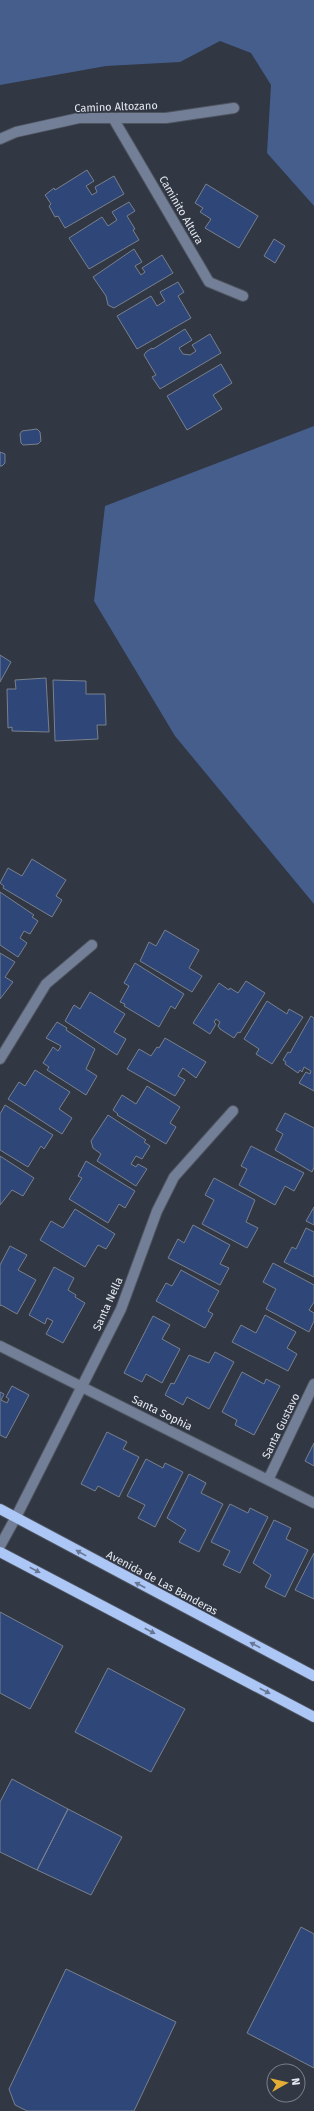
<svg xmlns="http://www.w3.org/2000/svg" width="314" height="2111" font-family="'Fira Sans',sans-serif">
<rect width="100%" height="100%" fill="#313743"/>
<!-- green -->
<path fill="#465e8c" d="M0,0H314V206L267,153L271,85L251,53L220,41L180,62L106,66L0,85Z
M314,426V904L175,736L94,601L105,506Z"/>
<!-- building -->
<path fill="#2f4778" stroke="#79808d" d="M87,170L94,181L86,186L92,195L97,192L95,187L114,176L124,194L65,228L58,216L55,217L49,206L51,204L45,195L54,188L55,190Z
M206,184L258,216L239,248L205,228L211,219L200,212L203,208L195,203Z
M129,202L135,211L127,216L135,229L133,230L139,240L89,269L69,238L102,217L108,226L117,220L112,212Z
M274,239L285,246L275,263L264,256Z
M134,249L142,262L135,266L141,275L145,272L142,268L162,255L173,273L114,308L108,305L106,296L93,277Z
M178,282L184,292L178,296L191,318L137,349L117,316L151,296L157,306L165,301L160,292Z
M185,329L192,340L179,348L183,354L190,355L196,351L192,345L210,334L221,353L160,389L152,377L156,375L144,355L146,352L152,348L153,349Z
M221,364L232,383L213,395L222,409L187,430L167,396Z
M37,429L40,432L41,441L38,444L23,445L21,443L20,434L22,431Z
M0,452L5,454V463L2,466H0Z
M0,655L11,662L0,682Z
M46,678L49,732L12,731V727L8,728L7,689H16L15,680Z
M53,680L86,681V694H105L106,725H97L98,739L55,741Z
M32,859L66,880L56,896L62,900L52,917L3,888L4,886L0,883L8,868L22,876Z
M0,892L34,915L32,917L38,921L30,934L24,931L20,938L27,943L18,957L0,945Z
M165,930L199,950L189,968L202,976L192,992L140,961L149,942L156,946Z
M0,953L15,962L5,977L13,982L0,999Z
M135,963L184,994L175,1009L171,1006L159,1027L124,1006L125,1004L120,1002L129,986L124,983Z
M246,981L265,993L240,1033L238,1032L234,1038L220,1029L218,1026L220,1022L216,1019L214,1022L216,1024L210,1034L193,1023L219,983L229,990L230,988L238,993Z
M90,992L125,1014L114,1032L126,1039L117,1055L65,1021L74,1005L80,1009Z
M267,1001L287,1014L289,1009L303,1017L272,1064L256,1054L259,1049L244,1039Z
M311,1016L314,1018V1091L299,1083L306,1072L310,1074L311,1071L304,1067L302,1072L300,1070L298,1073L285,1064L286,1062L283,1060L288,1052L290,1053Z
M57,1022L67,1028L66,1030L95,1049L86,1069L97,1076L86,1095L47,1070L49,1067L43,1063L53,1047L58,1051L61,1046L46,1038Z
M165,1038L206,1062L196,1078L183,1068L178,1076L185,1080L175,1096L127,1069L139,1049L151,1056L157,1047L159,1048Z
M35,1070L70,1092L59,1109L72,1118L62,1134L8,1099L19,1082L25,1086Z
M147,1086L180,1107L170,1123L176,1127L166,1144L117,1115L118,1114L113,1110L122,1095L136,1104Z
M5,1105L53,1135L44,1149L41,1146L28,1167L0,1150V1114Z
M285,1113L314,1128V1167L312,1172L275,1150L283,1134L276,1130Z
M108,1115L146,1140L144,1142L150,1146L142,1159L136,1156L131,1164L136,1167L138,1164L147,1169L136,1186L97,1161L101,1154L93,1148L91,1141Z
M251,1146L304,1173L294,1191L285,1186L275,1205L239,1185L247,1169L241,1166Z
M0,1156L34,1178L23,1196L12,1190L0,1205Z
M86,1161L135,1191L125,1208L119,1204L108,1223L69,1199L82,1178L78,1176Z
M214,1178L255,1200L246,1222L258,1228L247,1248L202,1224L214,1200L205,1195Z
M314,1207V1225L306,1221Z
M75,1209L115,1234L106,1249L98,1245L85,1267L40,1240L51,1221L63,1228Z
M193,1225L230,1245L220,1264L229,1268L220,1285L168,1258L178,1239L184,1243Z
M306,1228L314,1232V1277L284,1262L292,1247L296,1249Z
M10,1246L27,1255L18,1270L36,1280L17,1314L1,1305L0,1306V1265Z
M273,1263L314,1285V1302L309,1310L314,1313V1321L309,1332L266,1309L276,1289L263,1282Z
M54,1267L74,1278L68,1290L76,1295L75,1297L85,1303L63,1343L46,1334L53,1321L47,1318L45,1324L29,1315Z
M181,1270L219,1291L208,1311L213,1314L205,1328L156,1301L166,1283L172,1286Z
M265,1315L296,1332L287,1348L297,1354L288,1371L232,1342L241,1325L256,1333Z
M153,1316L170,1325L162,1339L180,1349L162,1383L146,1374L142,1382L124,1373Z
M215,1352L234,1362L209,1409L187,1397L183,1405L165,1395L171,1383L174,1384L189,1355L209,1363Z
M242,1372L264,1384L266,1379L280,1386L254,1435L235,1425L237,1420L222,1412Z
M12,1386L29,1395L6,1438L0,1435V1392L4,1394L1,1400L7,1403L9,1399L6,1397Z
M107,1432L127,1442L123,1449L139,1457L119,1497L98,1486L95,1491L81,1484Z
M314,1443V1466L305,1461Z
M146,1459L163,1468L165,1463L183,1472L155,1527L138,1518L145,1505L127,1496Z
M189,1474L206,1483L201,1493L223,1504L199,1552L179,1542L186,1530L167,1518Z
M230,1504L248,1513L250,1508L268,1517L240,1573L223,1565L230,1551L211,1542Z
M274,1520L291,1528L286,1539L308,1550L285,1597L265,1587L271,1575L253,1563Z
M314,1553V1599L295,1590Z
M0,1612L63,1646L30,1709L0,1693Z
M108,1668L185,1709L151,1772L75,1732Z
M12,1779L68,1809L37,1870L0,1852V1802Z
M68,1809L122,1837L91,1895L37,1870Z
M301,1927L314,1934V2068L247,2033Z
M66,1969L176,2022L134,2111H27L15,2105L9,2089Z"/>
<g fill="none" stroke-linecap="round" stroke-linejoin="round">
<defs>
<path id="minor" d="M113,118L209,282L243,296
M0,139L16,132L79,118H166L234,108
M0,1059L46,984L92,945
M0,1346L314,1503
M269,1478L314,1384
M0,1546L16,1517L121,1309L157,1211L174,1177L233,1111"/>
<path id="major" d="M0,1509L314,1676
M0,1552L314,1717"/>
</defs>
<!-- minor casing -->
<use href="#minor" stroke="#4e545f" stroke-width="12"/>
<!-- major casing -->
<use href="#major" stroke="#4e545f" stroke-width="12"/>
<!-- minor -->
<use href="#minor" stroke="#727f97" stroke-width="10"/>
<!-- major -->
<use href="#major" stroke="#acc6f6" stroke-width="10"/>
</g>
<!-- one-way arrows -->
<defs><path id="oneway-solid" d="M-6-.8H1V-3.2L6.5 0L1 3.2V.8H-6Z"/></defs>
<g fill="#687794">
<use href="#oneway-solid" transform="translate(81 1553) rotate(-151)"/>
<use href="#oneway-solid" transform="translate(35 1570) rotate(28)"/>
<use href="#oneway-solid" transform="translate(140 1585) rotate(-152)"/>
<use href="#oneway-solid" transform="translate(150 1631) rotate(28)"/>
<use href="#oneway-solid" transform="translate(255 1645) rotate(-152)"/>
<use href="#oneway-solid" transform="translate(265 1691) rotate(28)"/>
</g>
<g text-anchor="middle" dominant-baseline="central" stroke-width="3.5" stroke-linejoin="round" paint-order="stroke">
<!-- street labels -->
<g font-size="11" fill="#e6eaf1" stroke="#313743">
<text transform="translate(116 107) rotate(-2)">Camino Altozano</text>
<text transform="translate(181 210) rotate(60)">Caminito Altura</text>
<text transform="translate(108 1304) rotate(-66)">Santa Nella</text>
<text transform="translate(162 1413) rotate(26)">Santa Sophia</text>
<text transform="translate(281 1426) rotate(-64)">Santa Gustavo</text>
<text transform="translate(162 1583) rotate(28)">Avenida de Las Banderas</text>
</g>
</g>
<!-- north arrow -->
<g transform="translate(286 2083) rotate(82)"><circle r="19" fill="#313743" stroke="#797f89"/>
<path d="M0-3L7 15L0 10L-7 15Z" fill="#e4ae35"/>
<text y="-6" font-size="11" font-weight="bold" text-anchor="middle" fill="#e6eaf1">N</text>
</g>
</svg>
